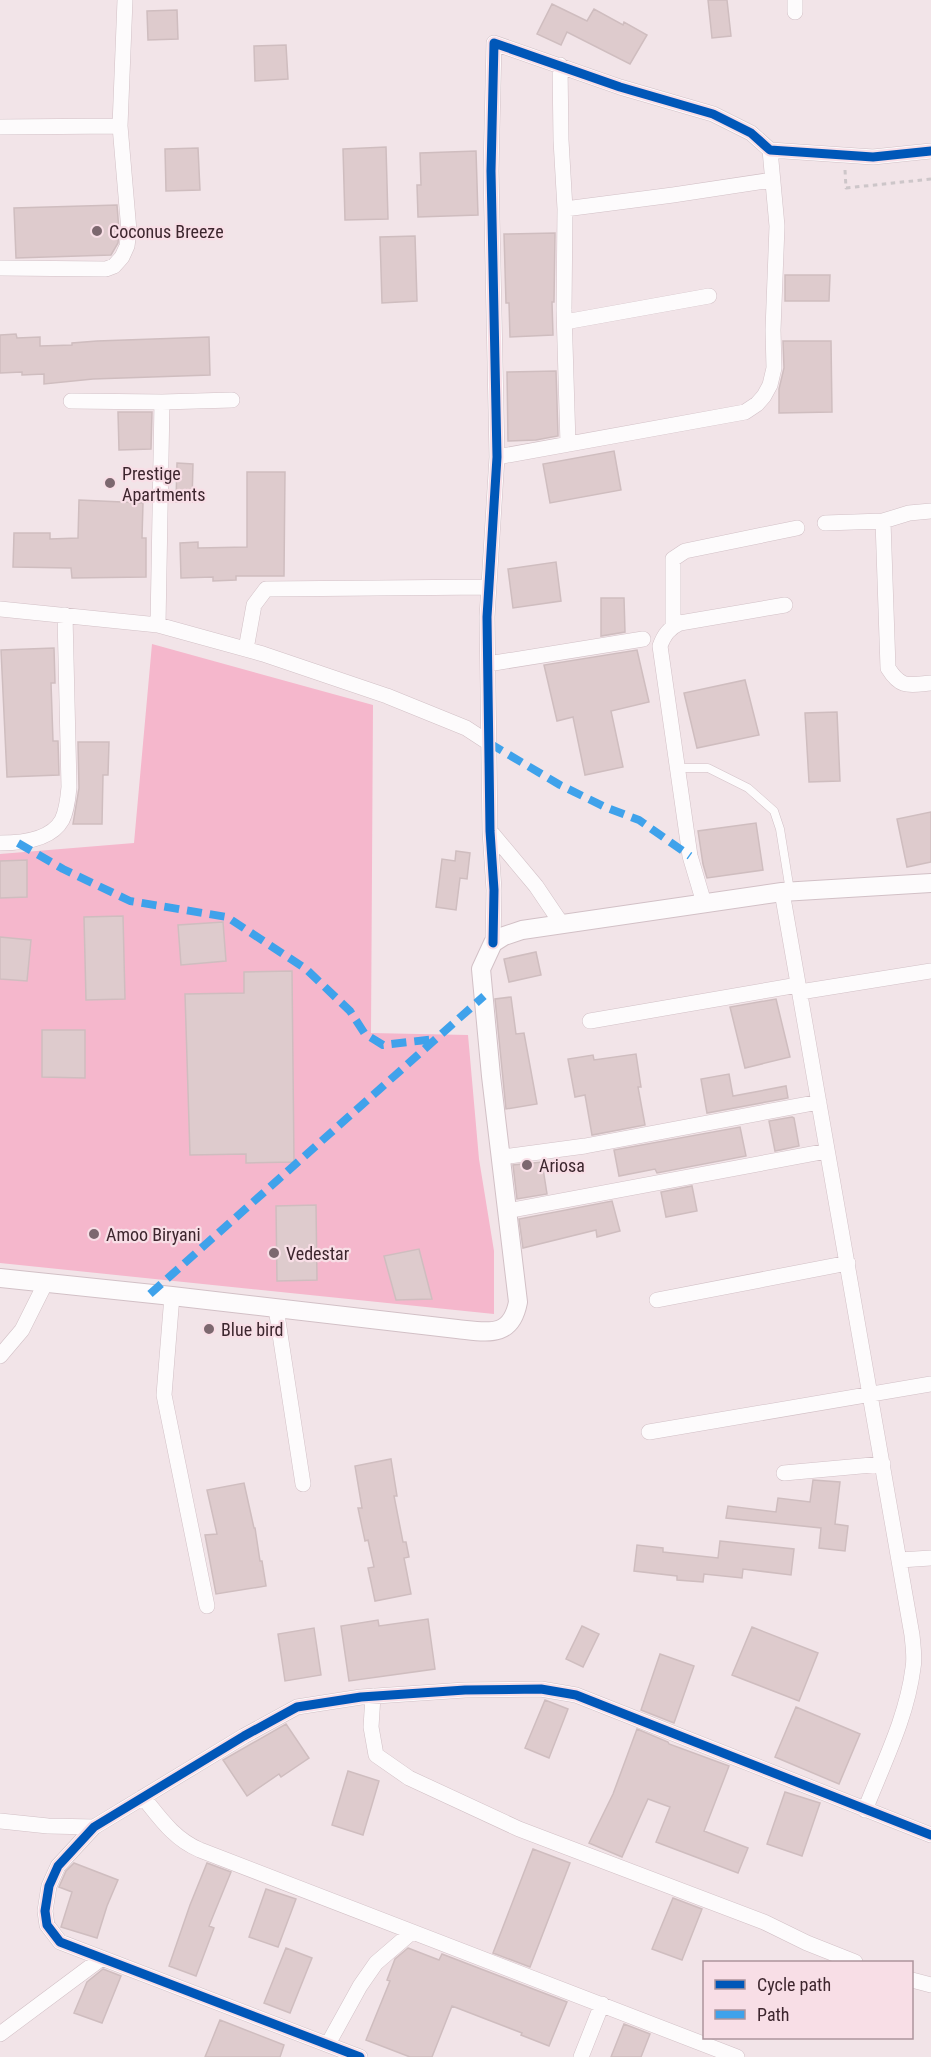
<svg xmlns="http://www.w3.org/2000/svg" width="931" height="2057" font-family="'Roboto Condensed',sans-serif">
<rect width="100%" height="100%" fill="#f2e4e8"/>
<!-- green -->
<path fill="#f5b7cc" d="M152,644L373,705L371,1033L468,1035L479,1159L494,1251V1314L0,1263V854L134,843Z"/>
<!-- building -->
<path fill="#decbcd" stroke="#cfbdbf" stroke-width="1.5" d="M708,0H727L731,36L712,38Z
M552,4L587,21L594,9L623,25L624,22L647,35L630,64L567,32L561,45L537,34Z
M177,10L178,39L148,40L147,11Z
M286,45L288,79L255,81L254,46Z
M386,147L388,219L345,220L343,149Z
M198,148L200,190L166,191L165,149Z
M476,151L478,215L418,217L417,185H421L420,153Z
M117,205L119,231L118,243L111,255L16,258L14,208Z
M555,233L554,302H552L553,335L510,337L509,303H506L504,234Z
M415,236L417,301L382,303L380,237Z
M785,275H830L829,301H785Z
M16,334L17,338L40,337V346L72,345V343L97,341L209,337L210,375L93,379L44,384V374L22,375V372L0,373V335Z
M783,341H831L832,412L779,413V389L784,368Z
M556,371L558,436L536,440L508,441L507,372Z
M118,412H152L151,449L119,450Z
M614,451L621,490L550,503L543,464Z
M177,463L193,464L192,502H176Z
M247,472H285L284,576H236V580L213,581V577L181,578L180,543L198,542V548L247,547Z
M79,500L143,503L142,538H146V577L72,578L71,568L13,567L14,533H50V539L78,538Z
M556,562L561,601L513,608L508,569Z
M601,598H624L625,632L601,636Z
M54,648L55,683H51L53,741H58L59,775L7,777L1,650Z
M637,650L649,702L611,711L623,767L585,775L573,717L557,721L544,665Z
M745,680L759,735L697,748L684,693Z
M837,712L840,781L809,782L805,713Z
M78,742H109L108,775H103L102,824H73L79,788Z
M931,812V862L907,867L897,819Z
M756,823L763,870L707,878L703,864L698,831Z
M456,851L470,853L467,879L460,878L456,910L436,907L442,859L455,861Z
M27,860V897L0,898V861Z
M123,916L125,999L86,1000L84,917Z
M223,922L226,961L181,965L178,925Z
M0,937L31,940L27,981L0,979Z
M536,952L541,975L509,982L504,959Z
M292,971L294,1162L246,1163V1154L190,1155L185,994L244,993V972Z
M511,997L516,1034L524,1033L537,1104L506,1109L495,999Z
M776,999L790,1057L745,1068L730,1007Z
M42,1030H85V1078L42,1077Z
M636,1054L641,1087H638L645,1125L592,1135L585,1095L575,1097L568,1059L593,1055L594,1060Z
M729,1074L733,1096L786,1086L788,1098L707,1113L701,1079Z
M792,1117L794,1118L799,1146L775,1151L769,1121Z
M740,1127L746,1156L657,1173L655,1169L619,1176L614,1150Z
M542,1162L547,1194L517,1199L513,1165Z
M692,1186L697,1211L666,1217L661,1192Z
M612,1201L620,1231L597,1237L596,1230L523,1248L519,1219Z
M316,1205L317,1280L277,1281L276,1206Z
M419,1249L432,1299L396,1300L384,1256Z
M391,1459L397,1496H394L403,1542H406L409,1557L404,1558L411,1594L375,1601L368,1568L374,1567L368,1540L365,1541L358,1508H362L355,1466Z
M813,1480L840,1482L835,1524L848,1526L845,1551L819,1548L821,1528L726,1518L728,1506L776,1512L778,1498L810,1502Z
M244,1483L254,1528H255L260,1561H262L266,1586L216,1594L205,1535L217,1534L207,1490Z
M720,1541L794,1549L791,1575L743,1569L742,1578L704,1574L703,1582L677,1580V1576L634,1571L637,1545L663,1548V1552L718,1558Z
M428,1619L435,1669L349,1681L341,1626L378,1620L379,1626Z
M582,1626L599,1634L583,1667L566,1659Z
M752,1627L818,1653L799,1701L732,1675Z
M314,1628L321,1675L285,1681L278,1634Z
M660,1654L694,1666L674,1723L641,1710Z
M545,1700L568,1709L549,1758L525,1748Z
M796,1707L860,1734L839,1784L775,1757Z
M286,1724L309,1758L281,1777L279,1774L247,1796L223,1760Z
M637,1729L668,1742L669,1744L729,1766L704,1831L748,1848L738,1873L656,1842L670,1807L648,1799L622,1857L589,1843L613,1794Z
M348,1771L379,1781L363,1835L332,1825Z
M785,1792L820,1803L802,1856L767,1844Z
M533,1849L570,1863L530,1967L493,1953Z
M74,1863L118,1880L107,1906L97,1938L61,1927L72,1892L59,1887L66,1871Z
M207,1863L231,1872L209,1926L214,1928L196,1976L169,1966L190,1905Z
M266,1889L296,1899L278,1947L249,1937Z
M673,1898L702,1909L682,1960L652,1949Z
M286,1948L312,1958L290,2013L264,2003Z
M408,1948L439,1960L442,1954L567,2002L549,2046L521,2035L522,2033L452,2006L432,2057H410L366,2040L390,1981L387,1980L395,1959Z
M103,1969L121,1976L102,2023L74,2013L87,1982Z
M220,2020L284,2045L280,2057H205Z
M624,2024L650,2034L641,2057H611Z"/>
<g fill="none" stroke-linecap="round" stroke-linejoin="round">
<defs>
<path id="service" d="M677,768H708L748,788L774,811L780,829L790,891"/>
<path id="minor" d="M795,0V12
M560,65L561,140L565,209L564,310L568,444
M0,127L120,126
M565,209L673,195L772,180
M0,268L106,269L114,266L122,257L127,246L129,231L120,126L125,0
M565,322L709,296
M71,401L162,402L232,400
M497,457L745,412L757,404L764,396L770,385L774,368L773,330L777,226L770,150
M883,521L888,668C901,689 909,685 931,683
M825,523L883,521L909,513L931,511
M0,609L158,625L263,654L387,696L466,728L489,743
M158,625L162,402
M673,626V559L685,551L797,528
M246,649L254,605L266,589L489,587
M488,664L643,639
M490,831L536,886L561,923
M0,843C20,843 51,840 62,820C67,810 68,798 69,787L65,615
M782,892L912,1635C913,1646 915,1658 913,1668C907,1717 883,1764 865,1810
M704,903L690,856L660,646C664,635 669,628 680,623L785,605
M493,943L494,890L490,831L487,617L497,457L491,171L494,43L620,87L713,114L751,133L770,150L873,157L931,151
M800,992L931,971
M590,1021L798,985
M502,1157L585,1146L819,1102
M507,1211L827,1151
M172,1296L164,1395L207,1606
M657,1300L848,1263
M276,1308L303,1484
M0,1356L22,1330L46,1282
M649,1432L931,1384
M784,1473L883,1464
M900,1560L931,1558
M373,1696L371,1727L376,1755L409,1778L519,1829L764,1922L807,1943L855,1962
M143,1797C160,1818 174,1839 200,1850L737,2057
M0,1821L48,1826L94,1827
M912,1980L931,1985
M0,2034L102,1958
M328,2044L360,1986L376,1963L412,1932
M360,2057L60,1942L47,1925L45,1911L49,1886L58,1866L94,1827L244,1736L297,1707L361,1697L465,1690L541,1689L576,1695L931,1835
M581,2057L602,2004"/>
<path id="tertiary" d="M0,1278L172,1296L457,1329C487,1332 511,1339 518,1302L491,1076L481,969L493,943L504,936L522,930L782,892L931,883"/>
</defs>
<!-- service casing -->
<use href="#service" stroke="#d2c0c6" stroke-width="9"/>
<!-- minor casing -->
<use href="#minor" stroke="#d2c0c6" stroke-width="16"/>
<!-- tertiary casing -->
<use href="#tertiary" stroke="#d2c0c6" stroke-width="20"/>
<!-- path -->
<path stroke="#cdc6c9" stroke-width="3" stroke-dasharray="4.5 4.5" stroke-linecap="butt" d="M845,170L846,188L931,179"/>
<!-- service -->
<use href="#service" stroke="#fdfbfc" stroke-width="8"/>
<!-- minor -->
<use href="#minor" stroke="#fdfbfc" stroke-width="15"/>
<!-- tertiary -->
<use href="#tertiary" stroke="#fdfbfc" stroke-width="18"/>
<!-- quiet -->
<path stroke="#3fa2eb" stroke-width="8" stroke-dasharray="15 8" stroke-linecap="butt" d="M489,743L560,785L605,807L639,820L690,856
M18,843L63,869L130,901L227,917L306,969L350,1011L365,1034L383,1045L435,1039
M150,1294L484,996"/>
<defs>
<path id="cycleway" d="M493,943L494,890L490,831L487,617L497,457L491,171L494,43L620,87L713,114L751,133L770,150L873,157L931,151
M360,2057L60,1942L47,1925L45,1911L49,1886L58,1866L94,1827L244,1736L297,1707L361,1697L465,1690L541,1689L576,1695L931,1835"/>
</defs>
<!-- cycleway casing -->
<use href="#cycleway" stroke="#f8dee6" stroke-width="13"/>
<!-- cycleway -->
<use href="#cycleway" stroke="#0057b8" stroke-width="9"/>
</g>
<!-- markers -->
<g fill="#7c686f" stroke="#f8dee6" stroke-width="2">
<circle cx="97" cy="231" r="6"/>
<circle cx="110" cy="483" r="6"/>
<circle cx="527" cy="1165" r="6"/>
<circle cx="94" cy="1234" r="6"/>
<circle cx="274" cy="1253" r="6"/>
<circle cx="209" cy="1329" r="6"/>
</g>
<g text-anchor="middle" dominant-baseline="central" stroke-width="4.5" stroke-linejoin="round" paint-order="stroke">
<!-- poi labels -->
<g font-size="18" fill="#3d262e" stroke="#f8dee6" text-anchor="start">
<text x="109" y="231">Coconus Breeze</text>
<text x="122" y="473">Prestige<tspan x="122" dy="21">Apartments</tspan></text>
<text x="539" y="1165">Ariosa</text>
<text x="106" y="1234">Amoo Biryani</text>
<text x="286" y="1253">Vedestar</text>
<text x="221" y="1329">Blue bird</text>
</g>
</g>
<!-- legend -->
<rect x="703" y="1961" width="210" height="78" fill="#f8dee6" stroke="#ad949c" stroke-width="1.5"/>
<rect x="715" y="1980" width="30" height="9" fill="#0057b8" stroke="#ad949c" stroke-width="1.5"/>
<text x="757" y="1991" font-size="18" fill="#3d262e">Cycle path</text>
<rect x="715" y="2010" width="30" height="9" fill="#3fa2eb" stroke="#ad949c" stroke-width="1.5"/>
<text x="757" y="2021" font-size="18" fill="#3d262e">Path</text>
</svg>
